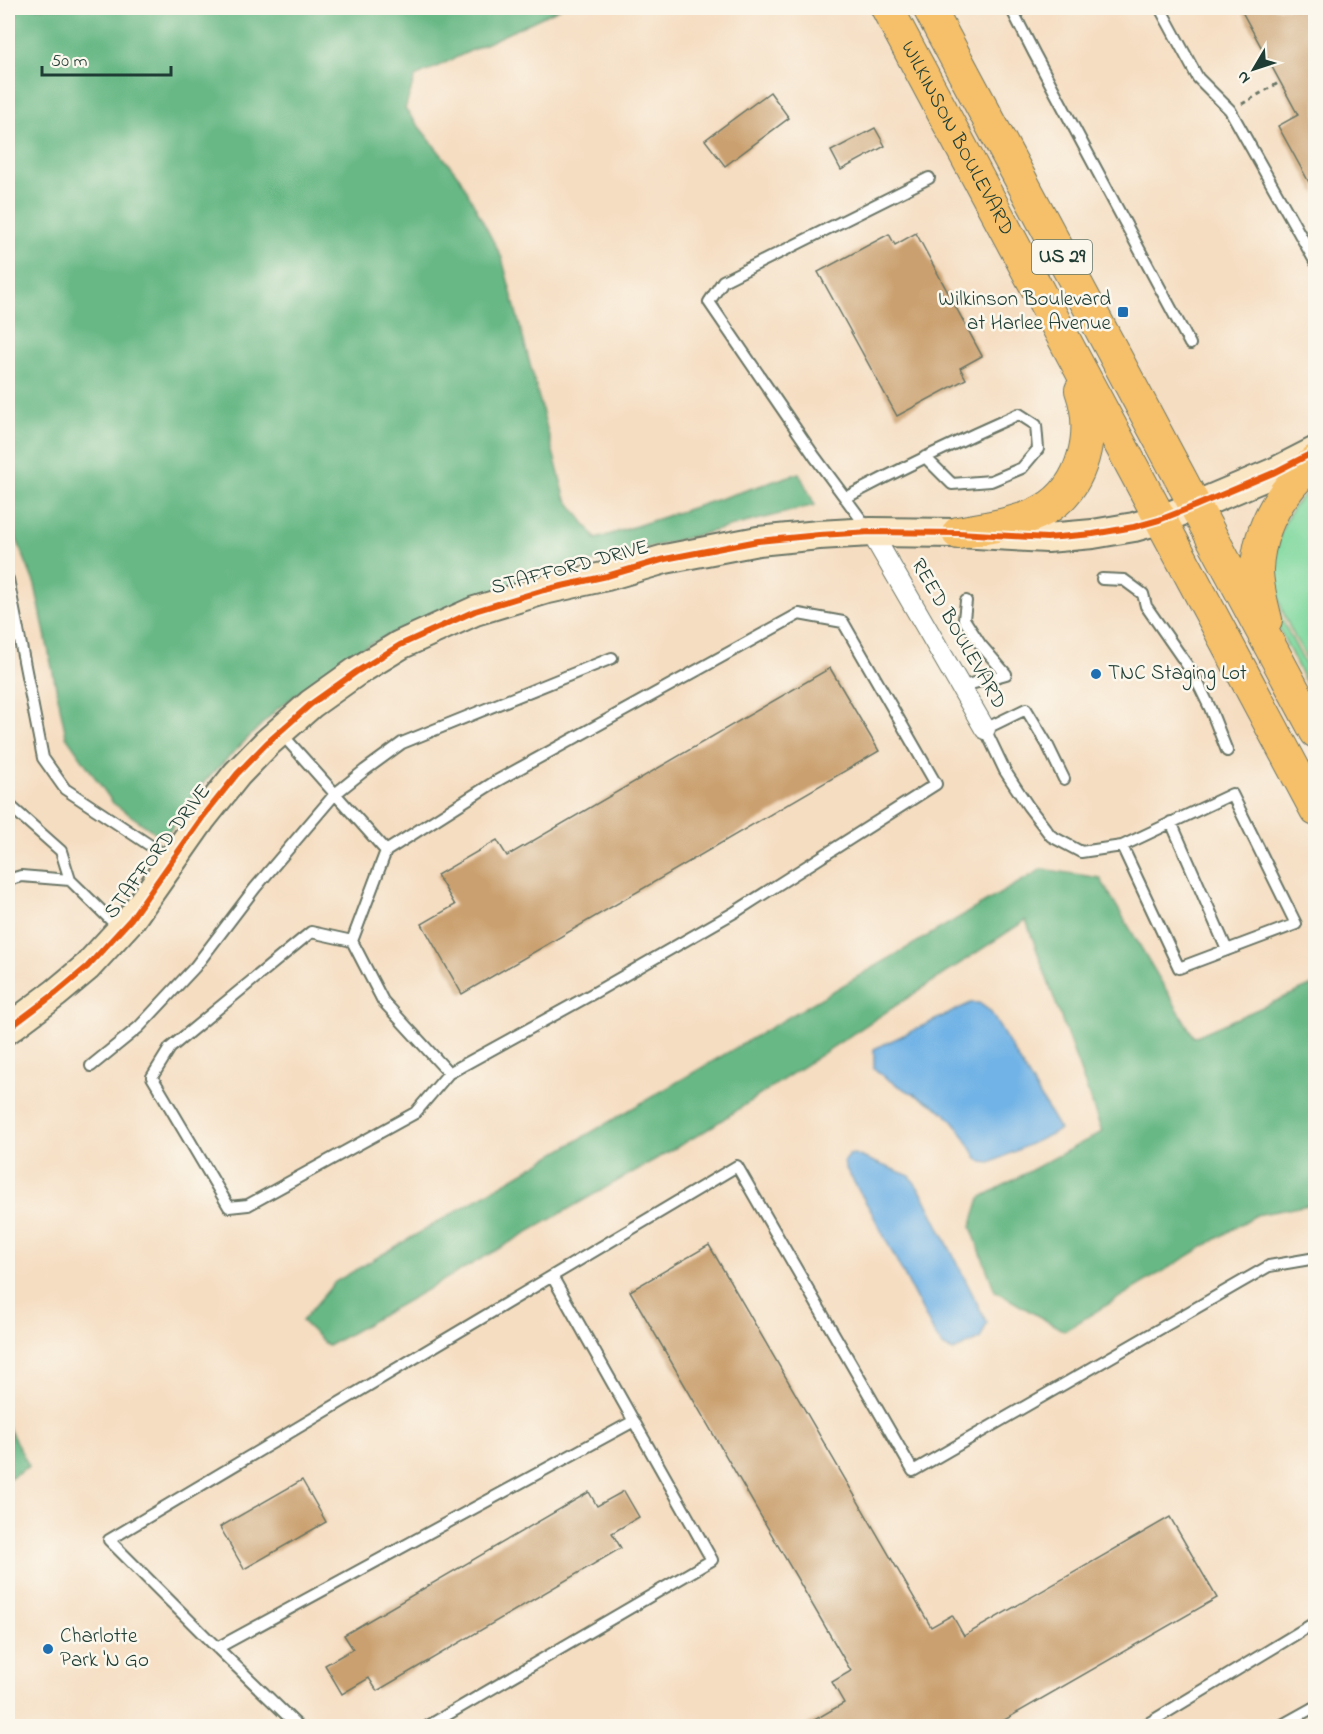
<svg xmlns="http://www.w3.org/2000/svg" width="1323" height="1734" font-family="'Indie Flower',sans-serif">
<rect width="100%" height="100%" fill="#fbf7ec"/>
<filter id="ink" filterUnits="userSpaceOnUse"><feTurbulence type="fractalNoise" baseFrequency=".0167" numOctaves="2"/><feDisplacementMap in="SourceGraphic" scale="12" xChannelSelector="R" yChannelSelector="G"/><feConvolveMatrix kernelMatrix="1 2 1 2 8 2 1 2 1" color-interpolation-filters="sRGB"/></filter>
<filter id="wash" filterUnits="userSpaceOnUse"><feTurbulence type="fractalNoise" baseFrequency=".008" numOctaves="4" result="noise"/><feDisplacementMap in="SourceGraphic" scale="24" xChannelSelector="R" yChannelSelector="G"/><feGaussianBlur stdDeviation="1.35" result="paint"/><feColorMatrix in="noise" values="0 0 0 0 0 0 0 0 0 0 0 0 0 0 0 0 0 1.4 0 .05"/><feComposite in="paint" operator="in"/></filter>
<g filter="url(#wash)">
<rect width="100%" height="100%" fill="#f5ddc1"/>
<!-- green -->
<path fill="#7fd89e" stroke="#4f8a69" stroke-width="1.5" d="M1315,486L1316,578L1312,602L1316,621L1315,673C1303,651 1287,627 1280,603C1267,562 1279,510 1315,486Z
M1270,572L1280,616L1315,683V702L1274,618Z"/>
<!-- forest -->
<path fill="#67b885" stroke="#437a5c" stroke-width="1.5" d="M8,8H561L415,77L405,109L460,178L502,258L565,497L596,539L799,473L815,505L554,572L437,611L356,651L276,710L204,782L164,839L113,803L66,736L35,585L8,517Z
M1042,869L1100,878L1194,1037L1315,984V1204L1256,1215L1064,1331L995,1291L971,1227L980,1198L1102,1132L1026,920L705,1131L328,1346L302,1321L335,1282Z
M8,1427L29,1466L8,1479Z"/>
<!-- water -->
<path fill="#71b3e6" stroke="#48788d" stroke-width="1.5" d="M971,1003H979L990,1011L1060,1130L990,1163L983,1162L977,1158C966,1140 957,1122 941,1110C919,1094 893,1087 874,1068V1049Z
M854,1154L910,1176L923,1195L987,1323L980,1339L953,1351L944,1347L936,1337L871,1211L845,1167L844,1161L849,1155Z"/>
<g id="blocks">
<!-- building -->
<path fill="#caa070" d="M1240,8H1316V195L1278,126L1298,115Z
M770,92L789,118L725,166L705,140Z
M875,128L885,146L841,170L831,151Z
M916,233L982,356L960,368L966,379L897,416L818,272L889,234L895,245Z
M830,668L879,751L462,994L422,924L455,905L437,875L497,840L507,856Z
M709,1245L931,1627L952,1615L964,1636L1170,1517L1217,1598L994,1726H804L844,1703L832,1682L851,1671L630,1291Z
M302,1480L326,1522L244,1569L220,1527Z
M624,1491L639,1517L612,1533L621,1548L377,1691L369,1678L342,1694L325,1665L353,1649L344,1635L589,1492L597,1506Z"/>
</g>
</g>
<g filter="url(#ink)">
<use href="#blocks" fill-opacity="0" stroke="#6a7565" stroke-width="1.5"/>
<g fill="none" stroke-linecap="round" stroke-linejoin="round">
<defs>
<path id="lane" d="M1011,8L1034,53L1190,344
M1160,8L1198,78L1230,110L1316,263
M845,498C902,468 960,440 1019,414L1036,425L1038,449L1022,468L991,481L952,484L925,457
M869,530L815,457L709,302L723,281L929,178
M8,579L43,758L65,789L172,860
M1102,579L1124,580L1143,594L1146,606L1194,675L1210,708L1227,751
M960,687L1006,674L980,644L964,619L966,601
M280,732L386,851L493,783L799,614L843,622L936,784L735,912L594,993L449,1073L383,1001L352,941L386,851
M1064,779L1047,744L1026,709L985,729L1005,771L1028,806L1051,836L1081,852L1122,846L1232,794L1296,924L1179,968L1122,846
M8,804L61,851L70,880
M1171,822L1227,950
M8,880L21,876L70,880L121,930
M352,941L311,932L170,1048L152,1077L229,1207L248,1205L415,1113L449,1073
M91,1066L139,1027L195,967L255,888L335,794L365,770L402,743L612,658
M217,1648L634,1421
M298,1726L208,1639L109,1540L737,1166L913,1471L1269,1266L1316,1258
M428,1726L712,1560L552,1276
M1144,1726L1316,1622
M1280,1726L1316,1706"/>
<path id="street" d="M871,532L985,729"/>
<path id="secondary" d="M8,1029L56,993L87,967L131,919L202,818L237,774L267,743L311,704L356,672L400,645L475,611L544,590L607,576L665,559L758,541L819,535L871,532L958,533L1047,538L1093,534L1134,527L1159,520L1195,506L1273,473L1316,451"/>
<g id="primary">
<path id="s1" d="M887,8L1316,810"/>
<path d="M929,8L1316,732"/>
<path d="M958,533C984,528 1022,523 1044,510C1084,487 1096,432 1081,390"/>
<path d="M1266,620C1262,604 1257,586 1257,569C1259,525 1283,488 1316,460"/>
</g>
</defs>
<!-- lane casing -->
<use href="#lane" stroke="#6a7565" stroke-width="14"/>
<!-- street casing -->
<use href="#street" stroke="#6a7565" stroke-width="22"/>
<!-- secondary casing -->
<use href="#secondary" stroke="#6a7565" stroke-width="32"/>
<!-- primary casing -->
<use href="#primary" stroke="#6a7565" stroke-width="34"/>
<!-- path -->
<path stroke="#6a7565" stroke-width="3" stroke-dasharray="4.5 4.5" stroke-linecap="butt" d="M1242,104L1280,82"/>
<!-- lane -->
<use href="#lane" stroke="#fff" stroke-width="10"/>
<!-- street -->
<use href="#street" stroke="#fff" stroke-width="20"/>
<!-- secondary -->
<use href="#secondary" stroke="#fbe6c4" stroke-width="28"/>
<!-- primary -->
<use href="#primary" stroke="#f6c06b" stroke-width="32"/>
<defs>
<path id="cycleway" d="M8,1029L56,993L87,967L131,919L202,818L237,774L267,743L311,704L356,672L400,645L475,611L544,590L607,576L665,559L758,541L819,535L871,532L958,533L1047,538L1093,534L1134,527L1159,520L1195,506L1273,473L1316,451"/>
</defs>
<!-- cycleway casing -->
<use href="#cycleway" stroke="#fbf7ec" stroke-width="10"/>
<!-- cycleway -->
<use href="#cycleway" stroke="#e8590c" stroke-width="6"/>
</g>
</g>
<!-- markers -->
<g fill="#1f6fb2" stroke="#fbf7ec" stroke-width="2">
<rect x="1117" y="306" width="12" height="12" rx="3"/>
<circle cx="1096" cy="674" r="6"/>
<circle cx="48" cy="1649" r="6"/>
</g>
<g text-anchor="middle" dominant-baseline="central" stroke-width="5" stroke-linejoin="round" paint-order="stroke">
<!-- shield labels -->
<rect fill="#fbf7ec" stroke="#61756b" stroke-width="1.5" x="1032" y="240" width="60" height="34" rx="4.5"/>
<g font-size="20" font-weight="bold" fill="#1f3d34">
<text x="1062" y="257">US 29</text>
</g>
<!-- street labels -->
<g font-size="21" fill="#1f3d34" stroke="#fbf7ec">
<text stroke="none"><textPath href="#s1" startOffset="148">WILKINSON BOULEVARD</textPath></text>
<text transform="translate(570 568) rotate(-15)">STAFFORD DRIVE</text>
<text transform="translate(958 634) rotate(60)">REED BOULEVARD</text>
<text transform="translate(158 852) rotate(-53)">STAFFORD DRIVE</text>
</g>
<!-- poi labels -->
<g font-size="21" fill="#1f3d34" stroke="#fbf7ec" text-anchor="start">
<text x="1111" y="300" text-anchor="end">Wilkinson Boulevard<tspan x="1111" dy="24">at Harlee Avenue</tspan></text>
<text x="1108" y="674">TNC Staging Lot</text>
<text x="60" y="1637">Charlotte<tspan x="60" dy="24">Park 'N Go</tspan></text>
</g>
</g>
<!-- margin -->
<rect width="1323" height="1734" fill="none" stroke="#fbf7ec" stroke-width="30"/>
<!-- north arrow -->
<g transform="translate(1254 69) rotate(231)" stroke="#fbf7ec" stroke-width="4.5" paint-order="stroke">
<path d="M0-4.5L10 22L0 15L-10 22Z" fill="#1f3d34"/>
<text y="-9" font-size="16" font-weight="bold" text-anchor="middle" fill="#1f3d34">N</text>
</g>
<!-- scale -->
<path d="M42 66v9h129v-9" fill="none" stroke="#1f3d34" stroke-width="3"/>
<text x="51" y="66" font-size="18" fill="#1f3d34" stroke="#fbf7ec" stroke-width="4.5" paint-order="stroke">50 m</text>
</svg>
